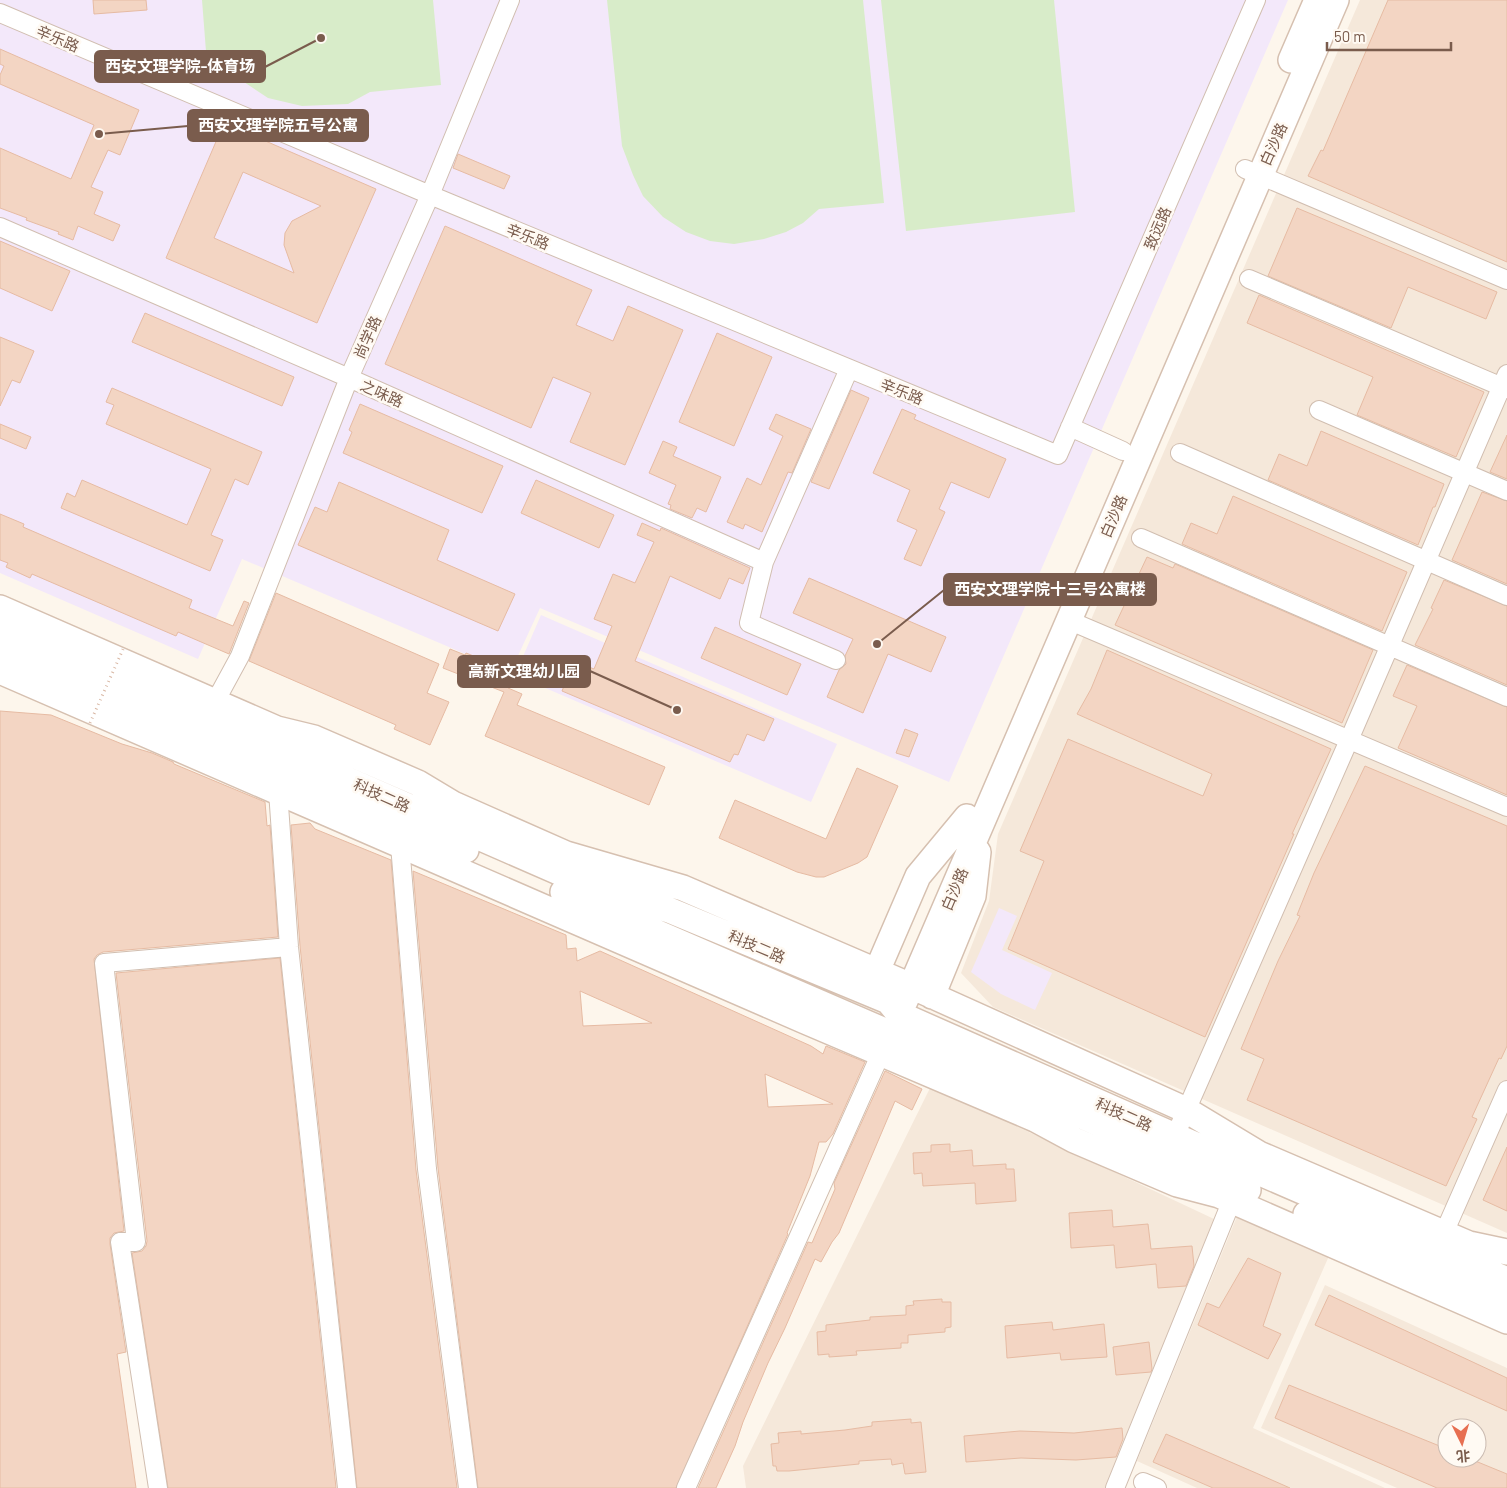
<svg xmlns="http://www.w3.org/2000/svg" width="1507" height="1488" font-family="Barlow,'Noto Sans SC',sans-serif">
<rect width="100%" height="100%" fill="#fdf6ec"/>
<!-- residential -->
<path fill="#f5e8da" fill-rule="evenodd" d="M1360,0H1507V1233L993,1007L961,973L989,901L998,834Z
M931,1086L1229,1226L1123,1488H746L743,1466Z
M1238,1214L1329,1256L1253,1428L1385,1488H1197L1137,1461Z
M1325,1285L1507,1368V1488H1397L1261,1428ZM1447,1428H1477V1458H1447Z"/>
<!-- education -->
<path fill="#f3e8fa" d="M0,0H1288L949,782L540,608L510,673L242,559L198,659L0,573Z
M541,615L837,744L811,802L515,675Z
M999,908L1017,916L1002,950L1052,973L1035,1010L1001,994L971,972Z"/>
<!-- green -->
<path fill="#d8ecc9" d="M202,0H433L441,85L370,92L348,104L302,106L268,98L235,76L208,77Z
M607,0H863L884,203L819,209L803,223L786,232L764,239L734,244L710,241L686,232L663,217L643,196L633,175L622,146Z
M881,0H1054L1075,212L906,231Z"/>
<!-- building -->
<path fill="#f3d5c3" stroke="#e6bba3" fill-rule="evenodd" d="M93,0H146L147,10L94,14Z
M1388,0H1507V262L1308,176L1321,150L1323,151Z
M0,49L139,110L120,155L108,150L91,187L103,192L94,214L120,225L113,241L78,226L73,240L58,234L59,232L26,220L27,218L0,208V148L71,179L94,125L0,84V75L4,66L0,64Z
M224,123L376,189L317,323L166,258ZM243,172L321,206L292,221L285,233L284,245L294,273L214,238Z
M458,154L510,176L504,189L453,168Z
M1297,208L1497,292L1486,319L1408,287L1391,328L1268,276Z
M445,226L592,290L576,325L613,341L628,306L683,330L625,465L570,442L591,393L553,377L531,428L385,364Z
M0,241L70,271L52,311L0,288Z
M1259,295L1484,392L1456,457L1357,415L1373,377L1247,323Z
M145,313L294,377L282,406L132,342Z
M717,333L772,357L734,446L679,422Z
M0,337L34,351L20,383L12,380L0,406Z
M112,388L262,452L248,485L235,479L211,535L223,540L210,571L61,508L67,493L75,497L82,480L187,525L211,469L106,424L114,405L106,402Z
M851,390L869,398L829,489L811,482Z
M360,404L503,466L482,513L343,453L352,432L349,430Z
M902,409L916,415L914,419L1006,459L989,498L951,482L939,509L945,512L921,566L904,559L917,530L897,521L910,490L873,473Z
M776,414L811,429L792,473L788,472L762,532L745,524L743,529L727,522L747,478L761,485L783,436L769,429Z
M0,424L31,437L26,449L0,438Z
M1321,431L1444,484L1435,507H1433L1418,545L1268,480L1279,454L1307,466Z
M1507,435V479L1490,472Z
M663,441L677,447L673,456L721,477L706,512L697,508L692,518L670,509L671,505L668,504L676,485L649,473Z
M536,480L614,515L599,548L521,513Z
M339,482L449,530L437,560L515,594L498,631L298,545L315,507L327,512Z
M1482,492L1507,501V584L1452,560Z
M1233,496L1407,572L1382,631L1182,544L1191,523L1217,534Z
M0,514L24,524L23,527L192,600L189,608L233,626L244,601L249,603L229,654L178,632L176,636L32,574L30,578L6,567L8,563L0,560Z
M642,523L660,531L661,528L750,568L743,584L729,578L720,599L670,576L635,661L774,719L764,741L747,734L738,755L734,754L730,762L562,691L574,661L594,669L612,626L594,619L613,574L635,583L654,542L637,535Z
M1147,557L1173,568L1175,564L1373,650L1342,723L1115,625Z
M809,578L946,637L931,672L888,654L863,713L827,697L839,670L846,664L845,656L853,639L793,613Z
M1444,580L1507,606V685L1415,645L1433,609L1431,608Z
M276,593L439,664L427,693L449,702L430,745L394,729L396,725L249,661Z
M715,627L801,664L787,695L701,658Z
M450,649L465,655L466,653L514,672L508,688L522,694L517,705L665,767L649,805L485,736L504,692L443,668Z
M1107,650L1331,749L1292,834H1294L1205,1037L1008,949L1044,861L1020,851L1068,739L1203,796L1212,774L1077,714L1091,689Z
M1407,665L1507,707V795L1398,748L1417,706L1393,696Z
M0,711L51,715L122,744L152,753L173,762L174,764L265,802L267,826L270,825L278,937L103,952L97,955L94,959L124,1231L114,1233L110,1238V1244L126,1352L117,1354L136,1488H0Z
M905,729L918,734L909,757L896,753Z
M1365,766L1507,826V1046L1501,1059L1499,1058L1472,1117L1477,1119L1446,1186L1247,1100L1264,1059L1241,1049L1278,961L1300,916L1297,915L1314,873Z
M857,768L898,786L867,857L858,863L824,877H816L797,872L719,838L735,800L826,839Z
M310,823L315,829L391,860L416,1170L457,1488H357L300,946L291,825Z
M413,871L566,935L567,949L576,948L577,961L600,951L811,1046L823,1054L826,1046L865,1062L833,1134L826,1142H819L810,1176L787,1233L788,1234L676,1488H478L438,1168ZM580,991L652,1023L583,1026ZM765,1074L833,1104L768,1107Z
M280,958L336,1488H168L132,1253L142,1251L146,1246L147,1241L116,973Z
M885,1071L922,1089L912,1110L895,1101L839,1233L832,1242L821,1262L815,1259L785,1328L768,1363L743,1422L735,1446L716,1488H698L808,1242L812,1243L835,1189L834,1183Z
M950,1144V1152L972,1150L973,1166L1006,1164V1169H1014L1016,1201L976,1204L975,1183L923,1186L922,1173L914,1174L913,1153L931,1152V1145Z
M1507,1147V1211L1483,1200Z
M1112,1210L1113,1227L1148,1224L1151,1249L1192,1246L1194,1266L1186,1286L1158,1288L1156,1264L1116,1268L1114,1245L1071,1248L1069,1213Z
M1248,1258L1281,1273L1263,1326L1281,1334L1268,1359L1198,1325L1207,1303L1219,1308Z
M1329,1295L1507,1378V1411L1315,1325Z
M942,1299V1302H951V1327L945,1328V1332L908,1335V1343H901V1348L856,1351L857,1355L829,1357V1354L818,1355L817,1332L826,1331V1325L870,1320V1317L906,1315V1306L914,1305L913,1301Z
M1052,1322L1053,1330L1104,1324L1107,1357L1061,1360L1060,1353L1007,1358L1005,1326Z
M1149,1342L1152,1369L1151,1372L1116,1375L1113,1347Z
M1289,1385L1447,1449V1458H1468L1507,1474V1488H1437L1275,1418Z
M911,1419V1423L921,1422L926,1472L905,1474L903,1463L892,1465L891,1459L859,1461V1464L789,1471H777L776,1466H773L771,1444L779,1443L778,1433L801,1431V1434L845,1430L872,1426V1422Z
M1122,1428L1123,1439L1116,1457L1076,1460L1021,1458L966,1462L964,1436L1020,1431L1074,1433Z
M1166,1434L1256,1473L1290,1488H1213L1153,1462Z"/>
<g fill="none" stroke-linecap="round" stroke-linejoin="round">
<defs>
<path id="street" d="M0,13L430,195L1058,455L1256,0
M1245,169L1507,280
M0,227L349,378L764,562
M1249,279L1507,389
M1319,410L1507,491
M1070,427L1123,451
M1180,453L1507,596
M1141,538L1507,697
M1068,620L1507,807
M836,660L749,623L764,562L849,369
M215,702L240,656L349,378L430,195L510,0
M278,791L289,947L347,1488
M400,845L427,1169L468,1488
M1175,1136L1349,740L1507,374
M1444,1233L1507,1090
M1143,1482L1157,1488
M158,1488L120,1242H136L104,963L289,947
M686,1488L885,1044
M1115,1488L1232,1200"/>
<path id="secondary" d="M1291,60L1317,0
M0,608L277,729L314,738L418,783L453,804L566,854L683,888L911,986L1186,1110L1259,1154L1469,1244L1507,1252
M0,628L593,887L669,910L888,1001L899,1014L1175,1136L1507,1280
M0,650L466,850
M0,671L805,1021L1035,1119L1074,1140L1177,1184L1219,1195L1507,1321
M563,892L1142,1142L1248,1190
M877,971L918,876L967,817
M932,996L973,896L978,852
M905,1001L1336,0
M1306,1214L1507,1301"/>
</defs>
<!-- street casing -->
<use href="#street" stroke="#d1beb0" stroke-width="20"/>
<!-- secondary casing -->
<use href="#secondary" stroke="#d6c0b0" stroke-width="28"/>
<!-- street -->
<use href="#street" stroke="#fff" stroke-width="18"/>
<!-- secondary -->
<use href="#secondary" stroke="#fff" stroke-width="25"/>
<!-- path-bridge -->
<path stroke="#d9b8a5" stroke-width="3" stroke-dasharray="1 4" stroke-linecap="butt" d="M90,723L124,647"/>
</g>
<g text-anchor="middle" dominant-baseline="central" stroke-width="5" stroke-linejoin="round" paint-order="stroke">
<!-- street labels -->
<g font-size="15" fill="#7a5c4d" stroke="#fffaf3">
<text transform="translate(58 38) rotate(23)">辛乐路</text>
<text transform="translate(1273 144) rotate(-66)">白沙路</text>
<text transform="translate(1157 228) rotate(-67)">致远路</text>
<text transform="translate(528 236) rotate(22)">辛乐路</text>
<text transform="translate(367 337) rotate(-66)">尚学路</text>
<text transform="translate(902 391) rotate(22)">辛乐路</text>
<text transform="translate(382 393) rotate(24)">之味路</text>
<text transform="translate(1113 516) rotate(-67)">白沙路</text>
<text transform="translate(382 795) rotate(24)">科技二路</text>
<text transform="translate(954 889) rotate(-67)">白沙路</text>
<text transform="translate(757 946) rotate(23)">科技二路</text>
<text transform="translate(1124 1114) rotate(24)">科技二路</text>
</g>
</g>
<!-- callouts -->
<path fill="none" stroke="#7a5c4d" stroke-width="2" d="M321 38L265 67M99 134L188 126M877 644L944 590M677 710L590 671"/>
<g fill="#7a5c4d" stroke="#fffaf3" stroke-width="2">
<circle cx="321" cy="38" r="5"/>
<circle cx="99" cy="134" r="5"/>
<circle cx="877" cy="644" r="5"/>
<circle cx="677" cy="710" r="5"/>
</g>
<g fill="#7a5c4d" stroke="#7a5c4d" stroke-width="2">
<rect x="95" y="51" width="170" height="31" rx="5"/>
<rect x="188" y="110" width="180" height="31" rx="5"/>
<rect x="944" y="574" width="212" height="31" rx="5"/>
<rect x="458" y="656" width="132" height="31" rx="5"/>
</g>
<g font-size="16" text-anchor="middle" font-weight="bold" fill="#fff">
<text x="180" y="72">西安文理学院-体育场</text>
<text x="278" y="131">西安文理学院五号公寓</text>
<text x="1050" y="595">西安文理学院十三号公寓楼</text>
<text x="524" y="677">高新文理幼儿园</text>
</g>
<!-- north arrow -->
<g transform="translate(1462 1443) rotate(175)"><circle r="24" fill="#fffaf3" stroke="#cabbb1"/>
<path d="M0-4L9 19L0 12L-9 19Z" fill="#e76f51"/>
<text y="-8" font-size="14" font-weight="bold" text-anchor="middle" fill="#7a5c4d">北</text>
</g>
<!-- scale -->
<path d="M1327 42v8h124v-8" fill="none" stroke="#7a5c4d" stroke-width="2.5"/>
<text x="1334" y="42" font-size="15" fill="#7a5c4d" stroke="#fffaf3" stroke-width="4" paint-order="stroke">50 m</text>
</svg>
